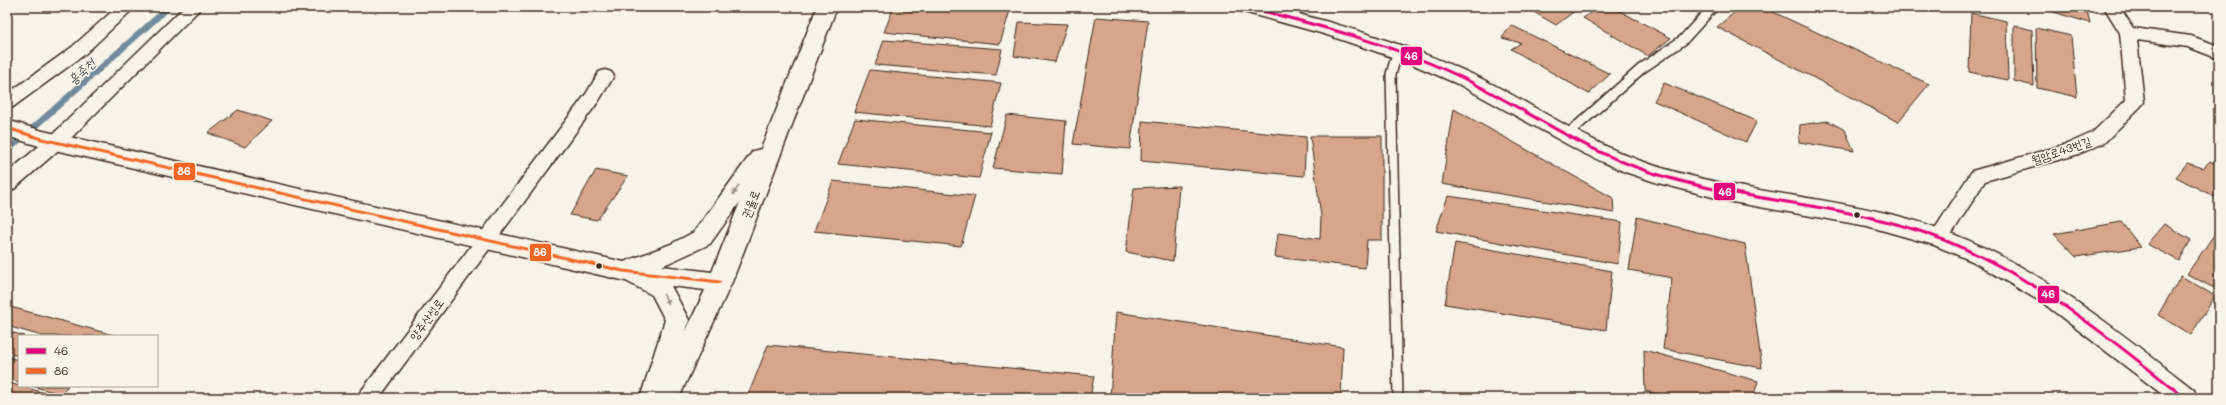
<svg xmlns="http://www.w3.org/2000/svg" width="2226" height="405" font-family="Mali,'Poor Story',sans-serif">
<rect width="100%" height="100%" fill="#f7f3e8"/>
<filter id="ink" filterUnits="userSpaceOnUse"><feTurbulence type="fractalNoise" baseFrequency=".025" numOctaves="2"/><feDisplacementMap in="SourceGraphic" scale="8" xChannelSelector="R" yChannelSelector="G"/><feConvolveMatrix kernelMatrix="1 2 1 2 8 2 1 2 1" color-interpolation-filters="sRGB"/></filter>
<g filter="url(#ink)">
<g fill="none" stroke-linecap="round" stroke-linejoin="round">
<!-- stream -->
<path stroke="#718b9e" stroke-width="6" d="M7,151L169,7"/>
</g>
<!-- building -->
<path fill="#d7a68a" stroke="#3b2a1e" d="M894,7H1011L1000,44L884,32Z
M1525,7H1580L1556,25Z
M1599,7H1612L1671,38L1648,56L1583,18Z
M1741,7H1762L1929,84L1898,122L1717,27Z
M2037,7H2086L2090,23Z
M1971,13L2006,21L2008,80L1969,72Z
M1096,17L1148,21L1130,149L1073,144Z
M1019,22L1067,24L1055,62L1014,56Z
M1511,25L1610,74L1589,94L1511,49L1521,43L1502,38Z
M2014,25L2032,30L2034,86L2014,81Z
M2036,28L2071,36L2077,97L2037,88Z
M884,40L1002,49L996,75L875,65Z
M870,70L1001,83L990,126L854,112Z
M1664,83L1757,121L1746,142L1654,101Z
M1454,109L1613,198L1614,213L1442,184Z
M238,110L272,121L245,147L208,133Z
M1007,115L1066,121L1062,174L993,168Z
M855,119L991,132L979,178L838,164Z
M1142,121L1306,137L1304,176L1141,161Z
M1828,121L1845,130L1854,151L1799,142L1800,125Z
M1310,136H1382V240H1367L1365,268L1275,257L1278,233L1320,239L1321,216Z
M2210,161L2219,166V199L2176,177L2187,163L2203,168Z
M596,170L628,176L597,220L570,215Z
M833,181L975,196L961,246L814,231Z
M1179,186L1173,261L1126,252L1134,188Z
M1448,196L1622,222L1618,264L1436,231Z
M1637,217L1745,244L1762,368L1663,349L1672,278L1629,270Z
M2121,222L2141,247L2076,257L2054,234Z
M2164,224L2191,240L2179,261L2147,244Z
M2216,232L2219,234V281L2214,288L2187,274Z
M1455,243L1612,271L1606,330L1445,304Z
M2181,276L2215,296L2191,335L2158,315Z
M7,306L117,336H42L7,326Z
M1116,312L1343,347L1341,398H1110Z
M7,331L24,336H19V356L7,353Z
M768,345L1094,376L1090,398H747Z
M1644,350L1758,381L1753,398H1677L1645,391Z
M7,357L19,360V382L7,379Z
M7,382L19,386L57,396L10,398L7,397Z
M32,386H68L60,394Z"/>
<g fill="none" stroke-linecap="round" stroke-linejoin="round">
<defs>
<path id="lane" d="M1398,51L1391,74L1398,398
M1568,134L1641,69L1683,40L1713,7"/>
<path id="street" d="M117,7H135L84,55L13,107L7,109V94L72,47Z
M184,7H202L62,147L14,189L7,191V173L50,137Z
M2104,7H2120L2133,28L2191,36L2219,46V59L2188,47L2137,40L2144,102L2141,106L2104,143L2079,154L1985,181L1946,243L1939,246L1932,243L1929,238L1932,233L1972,171L2067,144L2092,133L2126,100L2120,33Z
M605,70L611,72L614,76L598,102L379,398H356L586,94L599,72Z"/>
<path id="secondary" d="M817,7H837L732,282L679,398H640L665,320L652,295L626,281L42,147L7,136V120L43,131L624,262L671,244L694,232L753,151L761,149ZM740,202L712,272L662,266L710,244ZM671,286L705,290L685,333L689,320Z
M1237,7C1249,7 1263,5 1274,8C1291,11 1308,17 1325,21C1384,38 1442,58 1496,86C1544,112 1590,142 1641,161C1724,191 1813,194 1898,216C2012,245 2103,319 2194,390L2197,398H2167L2043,303L1972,261L1934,245L1867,226L1732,202L1658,183L1625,172L1583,153L1460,85L1407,62L1324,34L1240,11Z"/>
</defs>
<!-- lane casing -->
<use href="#lane" stroke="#3b2a1e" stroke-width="12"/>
<!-- street casing -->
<use href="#street" stroke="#3b2a1e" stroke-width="3"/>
<!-- secondary casing -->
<use href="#secondary" stroke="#3b2a1e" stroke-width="3"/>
<!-- lane -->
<use href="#lane" stroke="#f7f3e8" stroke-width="9"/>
<!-- street -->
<use href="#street" fill="#f7f3e8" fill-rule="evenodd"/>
<!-- secondary -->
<use href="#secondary" fill="#f7f3e8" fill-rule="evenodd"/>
<defs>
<path id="bus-1" d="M1247,7C1322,26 1398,46 1467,80C1523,108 1574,144 1633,166C1719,199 1812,200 1900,225C2010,256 2097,328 2185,398"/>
<path id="bus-2" d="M7,128L42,139L623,271L720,282"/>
</defs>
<!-- bus-1 casing -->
<use href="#bus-1" stroke="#f7f3e8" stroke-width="6"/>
<!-- bus-2 casing -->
<use href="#bus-2" stroke="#f7f3e8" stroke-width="6"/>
<!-- bus-1 -->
<use href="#bus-1" stroke="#e5007d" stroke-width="3"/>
<!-- bus-2 -->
<use href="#bus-2" stroke="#f26522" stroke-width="3"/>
</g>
<!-- one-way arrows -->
<defs><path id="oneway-solid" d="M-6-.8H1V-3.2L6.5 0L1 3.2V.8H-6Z"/></defs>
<g fill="#998e83">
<use href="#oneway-solid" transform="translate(736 190) rotate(123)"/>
<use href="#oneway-solid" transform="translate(666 299) rotate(62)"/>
</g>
</g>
<!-- markers -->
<g fill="#3b2a1e" stroke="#f7f3e8" stroke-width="1.5">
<circle cx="1857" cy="215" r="3.5"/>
<circle cx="599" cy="266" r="3.5"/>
</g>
<g text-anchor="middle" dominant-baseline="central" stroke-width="3" stroke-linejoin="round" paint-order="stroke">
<!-- street labels -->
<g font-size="12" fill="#3b2a1e" stroke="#f7f3e8">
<text transform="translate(2061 150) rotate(-19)">월암로43번길</text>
<text transform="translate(750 204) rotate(-69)">권율로</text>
<text transform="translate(426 319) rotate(-54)">양주산성로</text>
</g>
<!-- water labels -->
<g font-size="13" font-style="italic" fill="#525253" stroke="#f7f3e8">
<text transform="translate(81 71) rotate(-42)">홍죽천</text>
</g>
</g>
<g stroke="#f7f3e8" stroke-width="1.5">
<rect x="1400" y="46" width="23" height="20" rx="4" fill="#e5007d"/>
<rect x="173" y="162" width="23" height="19" rx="4" fill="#f26522"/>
<rect x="1713" y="182" width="23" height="19" rx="4" fill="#e5007d"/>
<rect x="529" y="243" width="23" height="19" rx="4" fill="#f26522"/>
<rect x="2037" y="285" width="23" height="19" rx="4" fill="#e5007d"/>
</g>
<g font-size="11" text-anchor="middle" font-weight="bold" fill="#fff">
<text x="1411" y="60">46</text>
<text x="184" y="175">86</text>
<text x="1725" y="196">46</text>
<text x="540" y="256">86</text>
<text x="2048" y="298">46</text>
</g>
<!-- margin -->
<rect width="2226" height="405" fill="none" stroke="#f7f3e8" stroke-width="24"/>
<rect x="12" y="12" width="2202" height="381" fill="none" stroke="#3b2a1e" stroke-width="1.5" filter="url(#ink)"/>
<!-- legend -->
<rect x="18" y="335" width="140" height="52" fill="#f7f3e8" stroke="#aca397"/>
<rect x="26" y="348" width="20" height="6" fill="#e5007d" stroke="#aca397"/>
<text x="54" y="355" font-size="12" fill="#3b2a1e">46</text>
<rect x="26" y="368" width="20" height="6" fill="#f26522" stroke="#aca397"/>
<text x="54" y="375" font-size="12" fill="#3b2a1e">86</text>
</svg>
